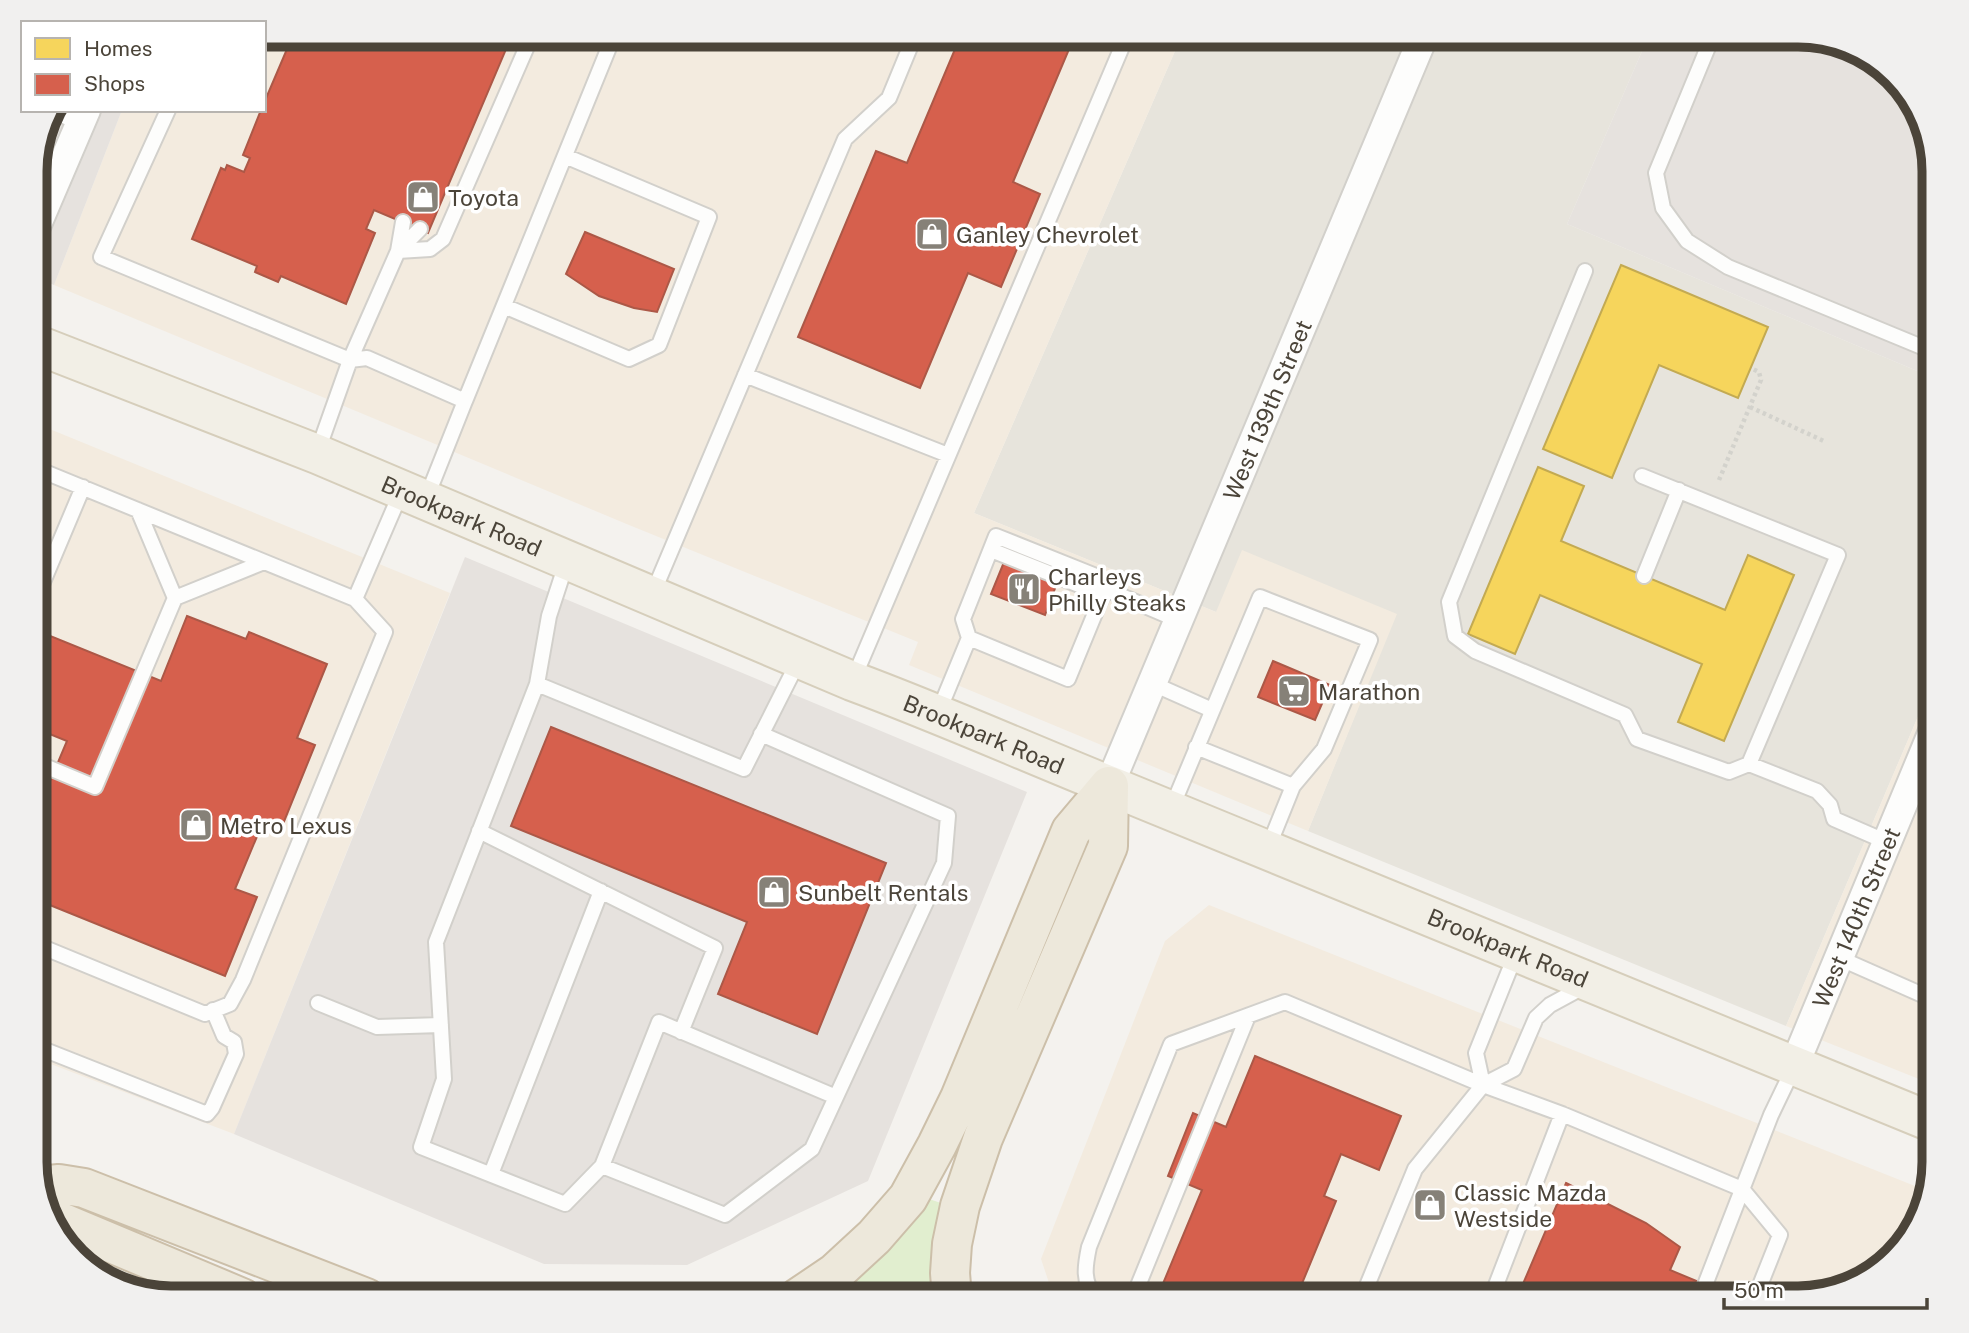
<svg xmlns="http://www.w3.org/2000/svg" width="1969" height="1333" font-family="'Public Sans',sans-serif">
<rect width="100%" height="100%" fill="#f4f2ee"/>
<!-- residential -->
<path fill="#e7e4dc" d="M1182,35H1649L1567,224L1934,378V679L1786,1026L1308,831L1396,614L1216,612L974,513Z"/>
<!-- commercial -->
<path fill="#f3ebdf" d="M264,35H1182L974,513L1216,612L1242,550L1397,614L1308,831L909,665L918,642L629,525L54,285L122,110H264Z
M35,423L450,593L234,1134L35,1058Z
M1934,679V1085L1786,1026Z
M1209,905L1925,1190L1911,1238L1866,1280L1798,1298H1054L1041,1259L1165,941Z"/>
<!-- industrial -->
<path fill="#e6e2de" d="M1649,35H1798L1874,58L1916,103L1934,171V378L1567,224Z
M50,110H122L54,285L35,277V163Z
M465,557L1027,792L868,1181L687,1265L544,1264L234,1134Z"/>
<!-- green -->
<path fill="#e1eecf" d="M926,1198L944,1204L937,1298H825Z"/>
<!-- homes -->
<path fill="#f6d55c" stroke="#c3aa52" stroke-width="2" d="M1621,265L1768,327L1738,398L1659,365L1612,478L1543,449Z
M1538,467L1584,486L1561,541L1725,610L1748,555L1794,575L1724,741L1678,722L1702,664L1540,595L1515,654L1468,634Z"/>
<!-- shops -->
<path fill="#d6604d" stroke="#ac5847" stroke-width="2" d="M293,35H512L428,233L374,210L366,229L375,233L346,304L281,276L278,282L255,272L257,266L192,239L221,168L225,170L227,165L244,172L250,158L243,155L261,110H264V103Z
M961,35H1075L1013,182L1040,194L1001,287L968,273L920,388L798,337L876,151L907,163Z
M585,232L674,269L657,312L634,308L599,296L566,274Z
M1004,562L1057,583L1045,615L991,594Z
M187,616L246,639L249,632L327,664L297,738L315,745L281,829L263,822L235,889L257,897L225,976L35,899V780L48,786L67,741L35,728V652L43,633L161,681Z
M1273,661L1330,685L1315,720L1258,697Z
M551,727L886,863L817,1034L718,994L747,922L511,826Z
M1255,1056L1401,1116L1379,1170L1341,1154L1324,1196L1336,1201L1296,1298H1157L1202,1190L1168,1176L1193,1113L1226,1127Z
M1566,1183L1646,1223L1680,1247L1670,1270L1723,1292L1720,1298H1517Z"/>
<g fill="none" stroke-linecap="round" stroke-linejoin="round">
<defs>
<path id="service" d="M1713,35L1656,173L1663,208L1687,241L1728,267L1934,352
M50,110L80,123
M168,110L101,257L350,360L367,358L465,401L614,35
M398,251L420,229
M398,251L403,222
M1585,271L1449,602L1455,636L1475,651L1625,715L1637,739L1729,772L1749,764L1838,555L1642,476
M504,306L629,359L659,345L709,217L565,156
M745,375L948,455
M317,453L350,360L398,251L430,249L443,239L532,35
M35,468L355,599
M426,499L465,401
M138,510L175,598L264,562
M991,550L1089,589H1105L1178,620
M567,561L549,616L537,684L744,769L799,660
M1644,576L1679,490
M653,593L845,139L889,98L915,35
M35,601L83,487
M969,638L1068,679L1105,589
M853,680L1127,35
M1151,683L1212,710
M537,684L436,942L444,1079L421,1147L565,1204L602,1166
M938,713L969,638L963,619L996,536L1096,576L1105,589
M761,734L948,816L944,863L812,1149L725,1215L602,1166L659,1022L836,1097
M1196,747L1293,786L1268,848
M35,762L95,787L175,598
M1749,764L1817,791L1830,805L1834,819L1887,842
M1172,807L1260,597L1370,640L1324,749L1293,786
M479,831L715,948L681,1032
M35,944L205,1014L230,1004L243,980L385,632L355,599L402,490
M1839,958L1934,1000
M318,1003L377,1027L441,1025
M35,1046L207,1114L212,1108L236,1054L234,1042L224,1036L213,1010
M1483,1085L1476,1053L1517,951
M491,1174L601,891
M1705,1285L1771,1115L1794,1067
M1096,1298C1082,1282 1085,1266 1089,1247L1171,1044L1285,1002L1483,1085L1562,1114L1742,1189L1780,1235L1755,1298
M1133,1298L1248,1016
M1362,1298L1415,1169L1483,1085L1514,1069L1536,1018L1550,1005L1585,986
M1491,1298L1562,1114"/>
<g id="minor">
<path d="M35,229L86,110"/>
<path id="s1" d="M1109,786L1424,35"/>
<path id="s2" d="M1794,1066L1934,729"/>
</g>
<g id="primary">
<path id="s3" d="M35,344L317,454L852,681C941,714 1026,752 1113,787C1388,897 1661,1010 1934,1123"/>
</g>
<path id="motorway" d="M40,1186L59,1184L84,1188L366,1298
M49,1217L242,1298
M798,1298L835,1273L874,1237L908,1198L937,1145L960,1098L1071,831L1109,786
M952,1298L950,1273L952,1244L960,1206L983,1138L1108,846L1109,786"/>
</defs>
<!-- service casing -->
<use href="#service" stroke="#d2d0cb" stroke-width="18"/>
<!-- minor casing -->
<use href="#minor" stroke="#d2d0cb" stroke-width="32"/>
<!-- primary casing -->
<use href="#primary" stroke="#d6cebb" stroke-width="42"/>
<!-- motorway casing -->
<use href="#motorway" stroke="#ccbfa9" stroke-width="42"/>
<!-- path -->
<path stroke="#d3d2cc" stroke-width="4.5" stroke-dasharray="3.5 3.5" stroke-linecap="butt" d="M1750,407L1826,442
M1719,480L1761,380L1759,372L1753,369"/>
<!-- service -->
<use href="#service" stroke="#fdfdfc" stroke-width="14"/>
<!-- minor -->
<use href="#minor" stroke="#fdfdfc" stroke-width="28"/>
<!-- primary -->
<use href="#primary" stroke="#f2efe6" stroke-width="38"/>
<!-- motorway -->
<use href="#motorway" stroke="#ede8db" stroke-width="38"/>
</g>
<!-- icons -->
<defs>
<symbol id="shop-square" viewBox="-11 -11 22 22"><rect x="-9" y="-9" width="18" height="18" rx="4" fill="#868178" stroke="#fff"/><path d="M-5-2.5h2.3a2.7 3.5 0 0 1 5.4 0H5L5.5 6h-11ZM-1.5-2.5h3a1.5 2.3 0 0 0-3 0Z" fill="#fff"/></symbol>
<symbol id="restaurant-square" viewBox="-11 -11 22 22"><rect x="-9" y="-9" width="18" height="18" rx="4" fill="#868178" stroke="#fff"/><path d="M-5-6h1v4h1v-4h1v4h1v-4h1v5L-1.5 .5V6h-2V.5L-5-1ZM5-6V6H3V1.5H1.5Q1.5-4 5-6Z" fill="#fff"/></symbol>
<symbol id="supermarket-square" viewBox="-11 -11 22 22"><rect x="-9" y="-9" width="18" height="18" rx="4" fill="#868178" stroke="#fff"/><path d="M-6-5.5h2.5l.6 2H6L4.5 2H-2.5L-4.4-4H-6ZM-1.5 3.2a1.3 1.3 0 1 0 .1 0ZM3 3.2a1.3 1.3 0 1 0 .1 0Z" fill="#fff"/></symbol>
</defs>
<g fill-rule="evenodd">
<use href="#shop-square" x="404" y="178" width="38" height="38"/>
<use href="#shop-square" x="913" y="215" width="38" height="38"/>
<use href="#restaurant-square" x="1005" y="570" width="38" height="38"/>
<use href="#supermarket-square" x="1275" y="672" width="38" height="38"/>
<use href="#shop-square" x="177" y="806" width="38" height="38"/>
<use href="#shop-square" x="755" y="873" width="38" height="38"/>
<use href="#shop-square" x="1411" y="1186" width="38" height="38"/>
</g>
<g text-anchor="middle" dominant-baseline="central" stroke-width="7" stroke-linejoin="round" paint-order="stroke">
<!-- poi labels -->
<g font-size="23" fill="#4b4439" stroke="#fff" text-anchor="start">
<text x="448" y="197">Toyota</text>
<text x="956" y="234">Ganley Chevrolet</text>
<text x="1048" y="576">Charleys<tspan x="1048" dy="26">Philly Steaks</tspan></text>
<text x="1318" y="691">Marathon</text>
<text x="220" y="825">Metro Lexus</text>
<text x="798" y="892">Sunbelt Rentals</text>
<text x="1454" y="1192">Classic Mazda<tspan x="1454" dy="26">Westside</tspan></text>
</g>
<!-- street labels -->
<g font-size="23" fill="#4b4439" stroke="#fff">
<text stroke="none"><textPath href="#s1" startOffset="408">West 139th Street</textPath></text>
<text stroke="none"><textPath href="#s3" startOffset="460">Brookpark Road</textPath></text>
<text stroke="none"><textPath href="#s3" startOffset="1026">Brookpark Road</textPath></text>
<text stroke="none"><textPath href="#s2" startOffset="161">West 140th Street</textPath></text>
<text stroke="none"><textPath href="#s3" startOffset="1592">Brookpark Road</textPath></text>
</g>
</g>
<!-- crop -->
<path d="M0 0H1969V1333H0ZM171 47H1798A124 124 0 0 1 1922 171V1162A124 124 0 0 1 1798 1286H171A124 124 0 0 1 47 1162V171A124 124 0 0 1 171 47Z" fill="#f1f0ef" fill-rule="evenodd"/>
<path fill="none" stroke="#4b4439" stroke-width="9" d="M171 47H1798A124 124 0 0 1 1922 171V1162A124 124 0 0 1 1798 1286H171A124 124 0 0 1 47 1162V171A124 124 0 0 1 171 47Z"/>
<!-- legend -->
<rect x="21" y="21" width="245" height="91" fill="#ffffff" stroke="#b7b4b0" stroke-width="2"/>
<rect x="35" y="38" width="35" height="21" fill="#f6d55c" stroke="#b7b4b0" stroke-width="2"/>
<text x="84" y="56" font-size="21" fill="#4b4439">Homes</text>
<rect x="35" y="74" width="35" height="21" fill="#d6604d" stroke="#b7b4b0" stroke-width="2"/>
<text x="84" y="91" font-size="21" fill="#4b4439">Shops</text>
<!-- scale -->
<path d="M1724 1298v10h203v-10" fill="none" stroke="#4b4439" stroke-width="3.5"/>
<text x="1734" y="1298" font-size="21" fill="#4b4439" stroke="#ffffff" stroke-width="5" paint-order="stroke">50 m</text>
</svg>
